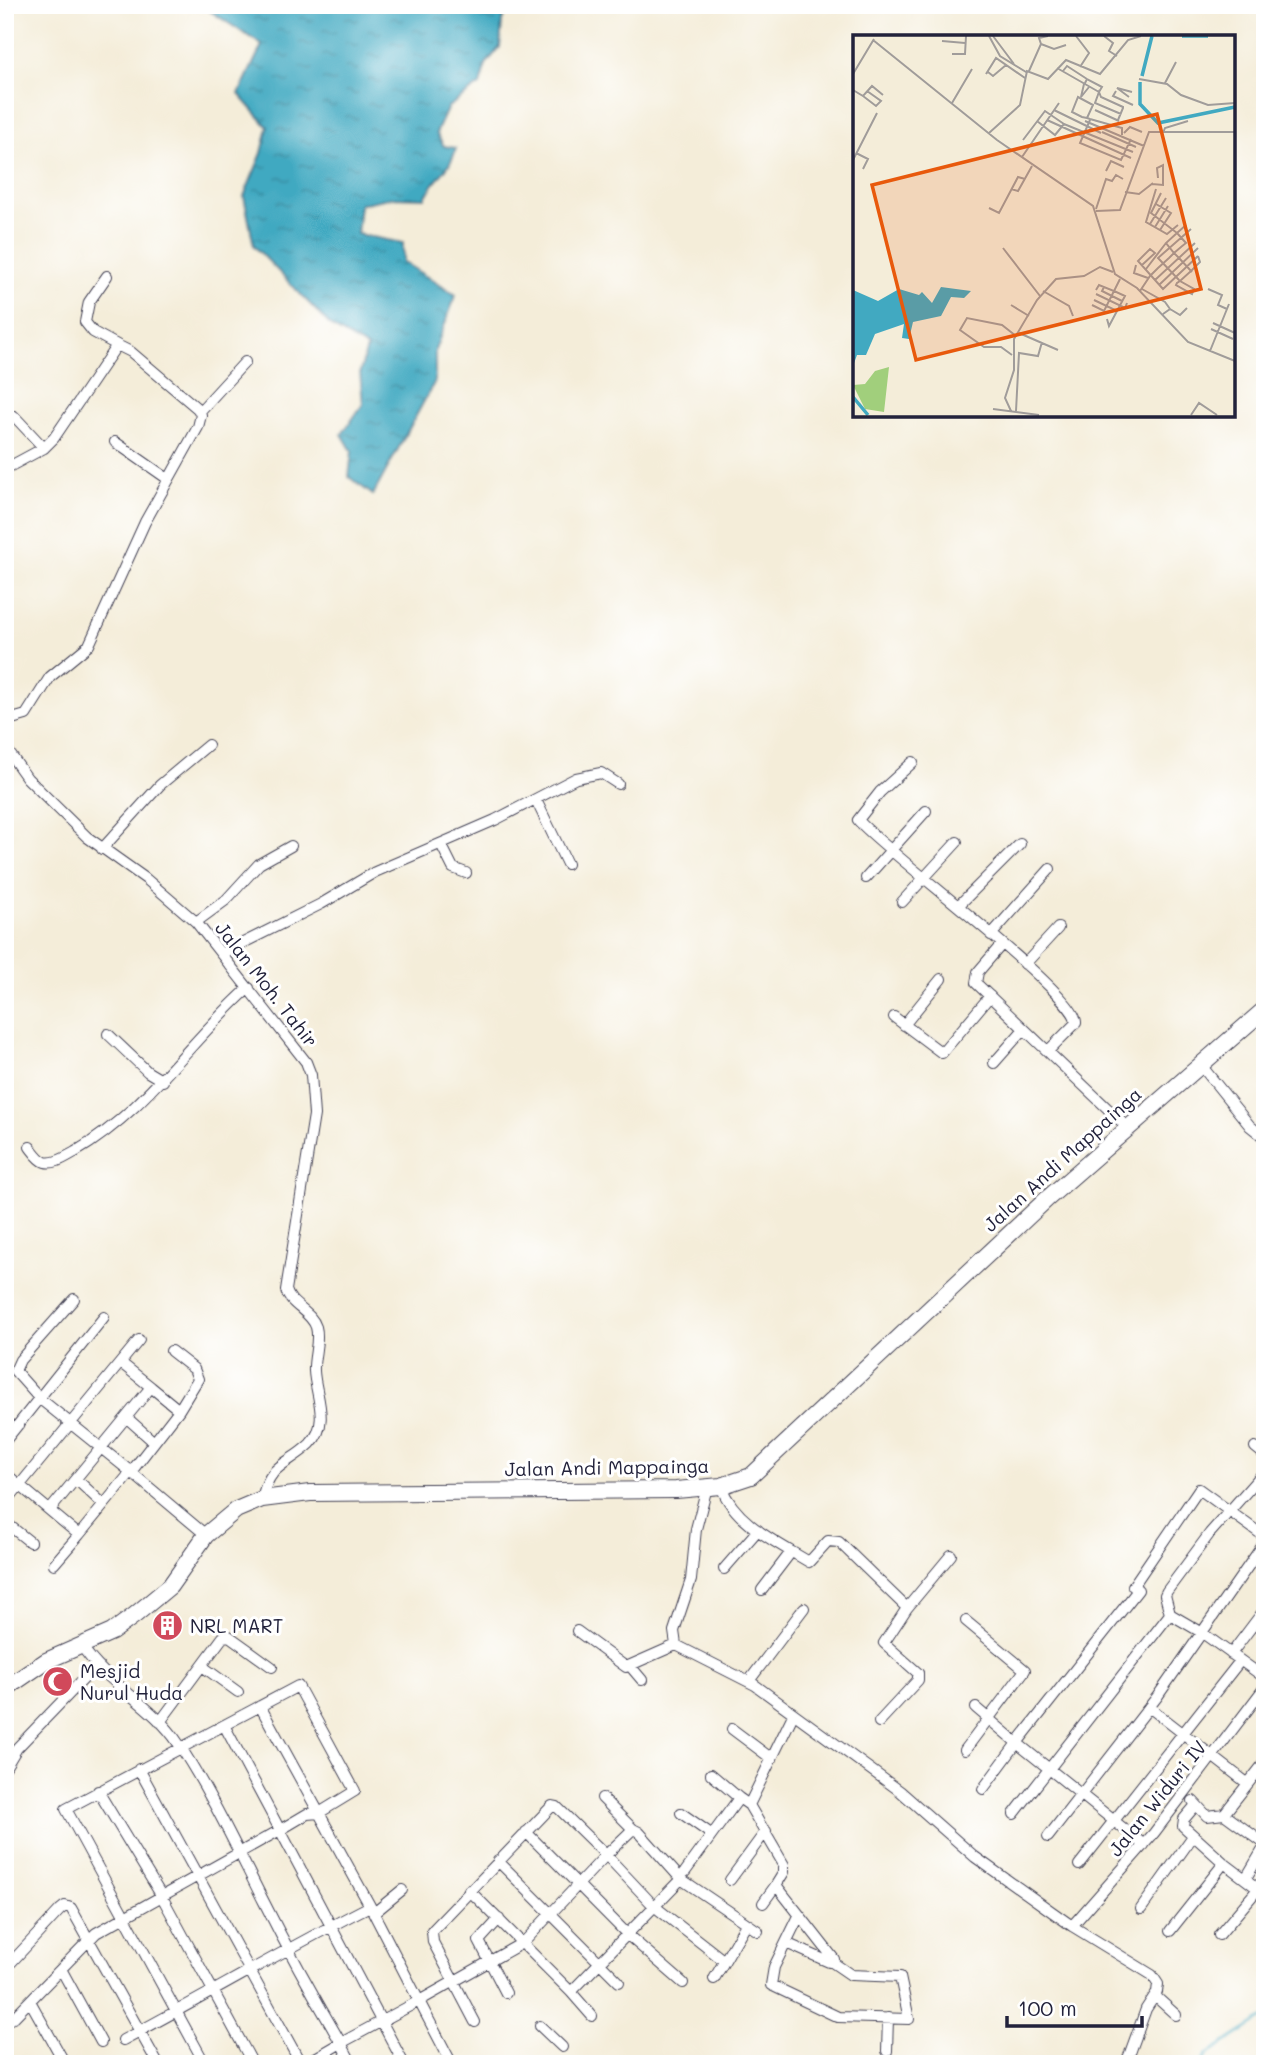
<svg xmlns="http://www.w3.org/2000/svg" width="1270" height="2069" font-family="Mali,sans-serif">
<defs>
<pattern id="water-ripples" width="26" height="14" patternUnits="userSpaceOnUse" patternTransform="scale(1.75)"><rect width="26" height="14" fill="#41a9c1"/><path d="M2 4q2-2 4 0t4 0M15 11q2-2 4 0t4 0" fill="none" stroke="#36899e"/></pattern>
</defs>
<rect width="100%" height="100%" fill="#fff"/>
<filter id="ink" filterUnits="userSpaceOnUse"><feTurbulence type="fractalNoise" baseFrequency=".0143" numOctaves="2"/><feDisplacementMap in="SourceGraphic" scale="14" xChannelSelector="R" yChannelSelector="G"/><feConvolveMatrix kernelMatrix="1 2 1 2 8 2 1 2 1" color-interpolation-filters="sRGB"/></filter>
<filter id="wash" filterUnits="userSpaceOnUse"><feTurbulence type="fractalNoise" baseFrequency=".00686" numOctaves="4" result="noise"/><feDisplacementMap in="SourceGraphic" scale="28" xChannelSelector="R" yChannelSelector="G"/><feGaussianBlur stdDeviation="1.57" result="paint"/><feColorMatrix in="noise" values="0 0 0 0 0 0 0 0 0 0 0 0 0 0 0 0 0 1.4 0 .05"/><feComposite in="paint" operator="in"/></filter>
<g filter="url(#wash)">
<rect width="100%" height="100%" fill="#f4edd9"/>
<!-- water -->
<path fill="url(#water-ripples)" stroke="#32667e" stroke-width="2" d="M201,5L508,8L502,21L500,47L486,64L480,85L448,107L436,133L444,146L456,148C452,168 434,179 425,198L393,197L360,204L357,234L403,243V262L456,295L435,350V381L373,495L349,477L352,451L342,434L363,404L360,372L367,348L332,327L254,246L244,196L262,153L268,127L239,94L262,45Z"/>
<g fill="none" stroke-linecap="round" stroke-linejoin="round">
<!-- stream -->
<path stroke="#41a9c1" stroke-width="2.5" d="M1202,2064L1206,2055L1265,2017"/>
</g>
</g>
<g filter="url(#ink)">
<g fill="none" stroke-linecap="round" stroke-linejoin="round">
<defs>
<path id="street" d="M107,276L89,302L85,322L93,332L117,345
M200,411L245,362
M14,416L44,448
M115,442L168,479
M5,469L44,448L54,438L117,345L131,352L198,409L201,415L198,427L145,522L89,645L50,677L26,715L5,721
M5,747L27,778L87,837L146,879L196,922L306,1062L311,1075L314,1115L286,1290C290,1306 311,1311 316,1327C320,1341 313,1357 314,1371C315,1394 331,1423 310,1444C287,1466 270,1462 262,1499
M913,762L880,792L858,820C885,852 1080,996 1076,1023L1048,1051
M536,800L567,864
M441,844L453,868L466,873
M102,849L160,785L208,745
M866,878L926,811
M902,902L957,842
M958,906L1020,844
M196,922L226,900L259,864L291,846
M991,935L1050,869
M1002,944L978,972L976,983L1128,1128
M221,954L321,904L375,872L495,820L576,778L601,773L618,784
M1025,964L1058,928
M894,1017L942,1053L990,996
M904,1025L941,979
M108,1034L148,1072L163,1081
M994,1063L1024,1029
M1200,1064L1250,1126L1265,1138
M30,1147C34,1152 39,1160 45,1162C55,1165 67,1156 75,1152C148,1109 187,1043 249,988
M74,1299L20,1360L15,1371L39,1398L131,1472L179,1410L198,1379L194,1369L171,1351
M121,1363L151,1387
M127,1418L154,1442
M5,1441L104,1317
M1255,1447L1265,1455
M5,1473L79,1535L131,1472L206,1535
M76,1479L104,1505
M721,1486C734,1523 778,1543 809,1562L828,1541L839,1542L907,1608L884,1643L918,1673V1680L879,1722
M707,1487L696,1529L691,1580L674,1631L676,1645L755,1685L900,1791L975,1857L1072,1926L1152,1975L1158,1984L1157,1992L1146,2009L1126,2064
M5,1503L139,1340
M50,1510L151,1387L179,1410
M5,1522L30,1542
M54,1564L79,1535
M724,1569L758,1530
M762,1590L791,1552
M907,1608L951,1555
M1170,1614L1165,1595L1167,1591L1210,1533L1265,1471
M1170,1614L1201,1632L1265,1678
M577,1631L626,1667L676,1645
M81,1645C107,1685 152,1704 178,1743C211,1793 237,1849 264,1902C288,1950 314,1997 341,2043L419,2001L370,1906C287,1948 206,1996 123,2040
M1231,1654L1265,1609
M202,1666L238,1692
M631,1667L642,1680
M749,1681L804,1608
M1149,1707L1247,1783
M976,1708L1017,1743L983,1789
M160,1722L223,1637L229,1636L272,1667
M224,1725L280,1830L307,1814L319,1813L370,1906
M732,1729L772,1759
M965,1750L1025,1670L966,1621
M5,1768L17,1748L95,1667
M139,1769L301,2064
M711,1774L739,1798
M98,1791L161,1895L253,2064
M602,1798L633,1829
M1193,1801L1207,1816L1224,1814L1265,1762
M681,1813L711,1834
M1014,1814L1170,1614
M1224,1814L1265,1844
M526,1832L629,1936L683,1983
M1048,1837L1157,1697L1265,1542
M1144,1845L1017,1743L1138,1590L1133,1586L1199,1489L1265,1537
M498,1861L619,1982
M1224,1863L1265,1894
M1079,1865L1240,1661
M685,1872L739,1798L749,1805
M1246,1878L1265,1846
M730,1880L766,1831
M469,1890L571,1992L681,1879
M763,1903L776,1885
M1141,1909L1193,1836
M374,1913L402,1890
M799,1916L774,1967L771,1985L838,2017L909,2019L900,1977L851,1975L832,1962
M499,1919L479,1941L506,1993
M1072,1926L1154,1833L1265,1687
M1170,1931L1224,1863L1183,1826L1184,1819L1196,1805
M1219,1935L1258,1889
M786,1943L829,1962L834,1959L776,1885L784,1872V1865L749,1805L793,1715
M5,1969L60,1910L65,1906L71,1908L158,2064
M61,1969L101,2042
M714,1979L746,1924
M571,1992L592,2016
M1155,1996L1176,2015
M30,2001L63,2060
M5,2021L13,2018L96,1933L280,1830L404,2064
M475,2022L433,1942L432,1931L552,1806L557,1807L606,1855L633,1829L639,1832L681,1879L758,1931
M540,2026L562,2047
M887,2051L888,2018
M205,2064L66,1809L298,1686L355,1791L319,1813L260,1706
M305,2064L341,2043L352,2064
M452,2064L419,2001L524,1942L606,1855L654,1906L723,1960"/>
<path id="primary" d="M5,1689L46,1661L112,1632L135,1615L170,1586L206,1535L236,1510L262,1499L310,1493L676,1490L721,1486L751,1476L1048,1198L1265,1009"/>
</defs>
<!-- street casing -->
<use href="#street" stroke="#424053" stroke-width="12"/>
<!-- primary casing -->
<use href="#primary" stroke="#424053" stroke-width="18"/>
<!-- street -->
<use href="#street" stroke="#fff" stroke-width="10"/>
<!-- primary -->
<use href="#primary" stroke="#fff" stroke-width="16"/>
</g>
</g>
<!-- icons -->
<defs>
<symbol id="building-disc" viewBox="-11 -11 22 22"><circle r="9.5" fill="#d1495b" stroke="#fff"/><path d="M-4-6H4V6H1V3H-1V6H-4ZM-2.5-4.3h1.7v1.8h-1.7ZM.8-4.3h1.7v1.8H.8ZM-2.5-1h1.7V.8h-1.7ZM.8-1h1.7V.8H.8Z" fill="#fff"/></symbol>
<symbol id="mosque-disc" viewBox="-11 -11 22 22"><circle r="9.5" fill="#d1495b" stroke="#fff"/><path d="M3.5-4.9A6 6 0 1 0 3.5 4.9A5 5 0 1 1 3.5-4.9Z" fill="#fff"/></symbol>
</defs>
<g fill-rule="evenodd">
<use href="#building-disc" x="150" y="1608" width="35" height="35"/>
<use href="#mosque-disc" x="40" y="1664" width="35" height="35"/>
</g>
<g text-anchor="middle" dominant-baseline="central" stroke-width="6" stroke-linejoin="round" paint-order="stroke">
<!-- street labels -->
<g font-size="19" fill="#22223b" stroke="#fff">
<text transform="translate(267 984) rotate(52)">Jalan Moh. Tahir</text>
<text transform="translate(1062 1159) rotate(-42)">Jalan Andi Mappainga</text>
<text transform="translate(607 1467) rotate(-1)">Jalan Andi Mappainga</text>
<text transform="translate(1157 1798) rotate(-51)">Jalan Widuri IV</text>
</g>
<!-- poi labels -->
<g font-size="19" fill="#22223b" stroke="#fff" text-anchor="start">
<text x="190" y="1625">NRL MART</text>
<text x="80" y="1670">Mesjid<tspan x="80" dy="22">Nurul Huda</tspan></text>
</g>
</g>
<!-- overview -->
<g transform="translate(853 35)">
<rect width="382" height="382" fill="#f4edd9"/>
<path d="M36,332L31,377L12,374L0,350L12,349L22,336Z" fill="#a1cf7c"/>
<path d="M88,252L118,256L111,263L98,262L88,281L60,287L56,304L49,303L51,289L22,299L13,320H4L0,331V255L25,266L46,254L66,260L69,257L79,268Z" fill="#41a9c1"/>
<path fill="none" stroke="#41a9c1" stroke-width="3.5" d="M329,1H355M289,41L299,1M287,47V69L305,88L382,72M0,362L15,380"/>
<path fill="none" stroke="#a09c9a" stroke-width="2" d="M136,1L147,21L173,37M140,1L161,29M223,1L236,18L227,32M251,1L260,8L256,16L264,21M20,5L144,105L240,171L262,239L284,253L335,307L382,326M89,6L112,8M188,9L201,14L213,10M99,19H112L113,1M204,33L246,57L249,52L234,44L232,48M176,36L188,9L186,3L195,1M210,36L214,31L234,44M135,37L140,41L153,30M0,39L21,4M133,39L143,23L172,43M286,44L314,49L328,60L355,70L382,68M312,48L323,27M231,49L228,62L236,52M0,55L10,61L19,51L30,60M263,56L260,61L280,70M10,61L23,71L28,66L14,56M276,62L264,53L279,57M99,68L119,34M201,75L248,98M242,75L266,86M234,83L240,70L225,62L219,77L229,82L234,83L237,84L269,93V100M194,85L278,123M237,85L227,108L268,125L278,104M265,85L270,73V72L248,62L246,57L242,68L268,79M184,86L202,100L211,89L280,117M232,86L291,111M249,97L283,112M136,98L167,70L174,36L195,44L213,25L247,39L275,5L288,1M271,98L277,92L289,97M310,98L312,93L335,86M170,105L192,76L211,89M3,118L15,124L10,134M169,122L206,68M0,125L24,78M253,136L258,126L271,132M299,149L310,150V130L304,133L305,143M158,154L165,156L179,131M303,154L293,187L314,199L325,190M272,157L286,159L300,148M308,158L298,178L324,198L333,190M303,169L318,178L307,195M136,173L146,178L165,142L172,144M243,174L253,144L259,146L263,140L270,144M243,176L267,175L296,97H382M297,189L313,163M302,192L315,171M338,194L305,223L326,245L327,246L341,254L339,259L323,250L324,248L327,246L338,236L347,227L345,221M150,213L187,261M283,230L281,238L295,243M289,230L302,218L297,214L285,226L310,254L345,221M293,234L313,208M302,245L342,208M306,250L345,213M251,252L249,256L269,266M289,254L312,267L317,274L310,279M355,254L369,260L365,270L374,274M190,256L216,271L220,281M287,256L297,241L305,233L316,223L321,218L328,212L333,208L324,198L313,208L321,218L326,223L339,237M243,259L272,273L274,268M241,265L264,276L272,261L261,256L267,244M158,270L176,281M239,270L251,276L261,256L246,250L243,255M317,274L327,280L334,273M254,284L256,291L264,276M360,288L382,298M358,294L380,304M166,298L205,315M357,316L376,269M159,320L148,312H131L107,295L114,283L149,290L163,301M140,374L186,380M158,376L152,363L161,335V304L184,265L203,244L231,241L247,232L260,237M163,376L166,318L185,321L189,307M338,380L346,368L364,380"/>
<path fill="#e8590c" fill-opacity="0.15" stroke="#e8590c" stroke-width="3.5" d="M304,79L348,254L63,325L19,150Z"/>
<rect width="382" height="382" fill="none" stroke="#22223b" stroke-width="3.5"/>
</g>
<!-- margin -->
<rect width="1270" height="2069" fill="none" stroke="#fff" stroke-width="28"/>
<!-- scale -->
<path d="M1007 2016v10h135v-10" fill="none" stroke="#22223b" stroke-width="3.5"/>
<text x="1018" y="2016" font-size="21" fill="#22223b" stroke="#ffffff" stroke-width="5" paint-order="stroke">100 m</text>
</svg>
